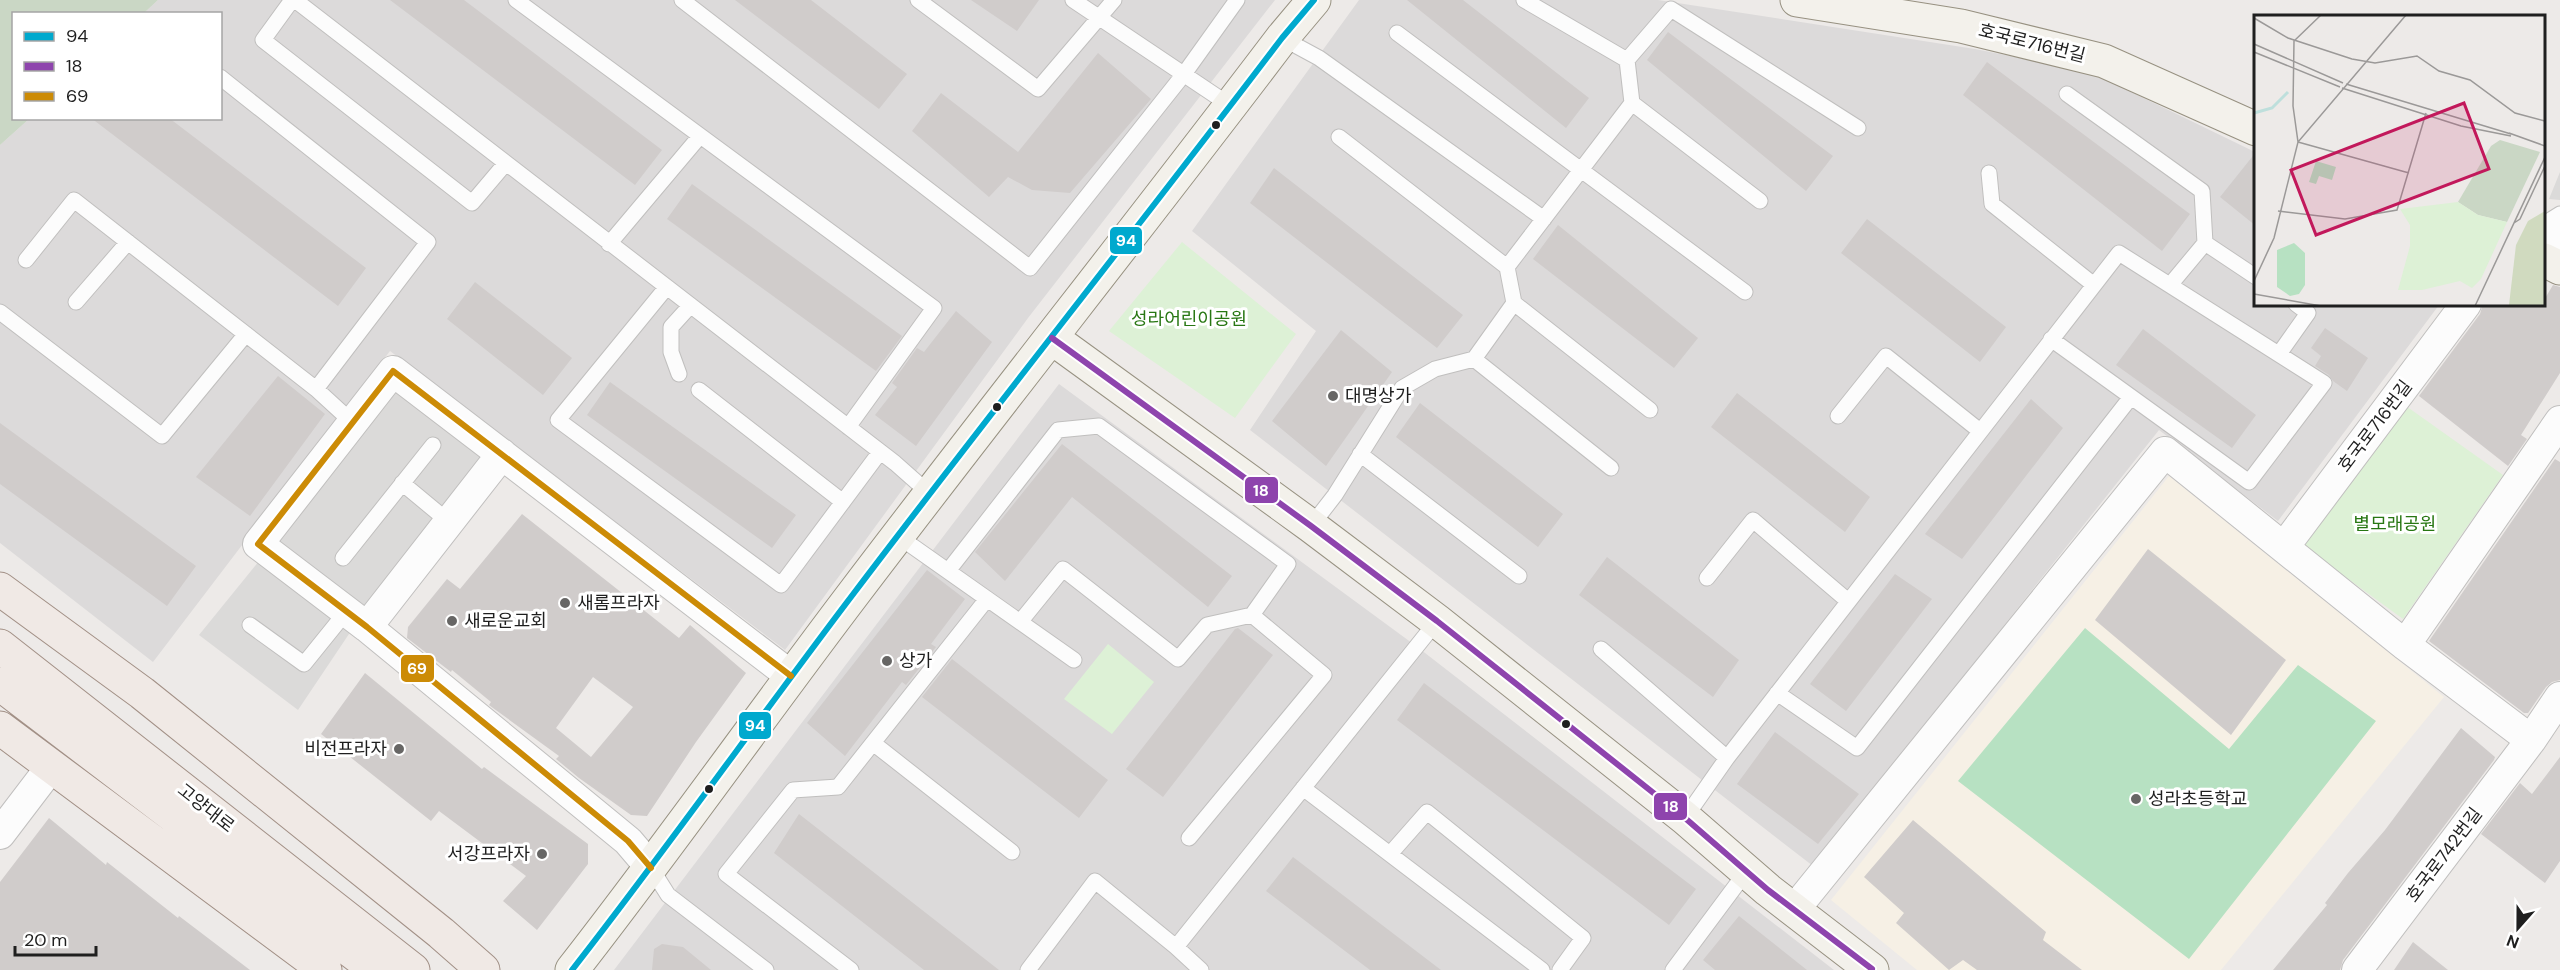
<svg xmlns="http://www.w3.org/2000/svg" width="2560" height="970" font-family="'DM Sans','Noto Sans KR',sans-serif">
<rect width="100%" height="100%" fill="#edeae8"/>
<!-- residential -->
<path fill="#dcdada" d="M158,0H1275L1028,318L785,650L390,351L153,662L0,543V145L29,119L220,118V14L144,13Z
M1359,0H1658L1975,49L2090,72L2255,152L2256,304L2439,305L2278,521L2159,430L1813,866L1250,430L1316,331L1192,231Z
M1059,384L1416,646L1834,970H614Z"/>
<!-- education -->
<path fill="#f6f0e5" d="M2169,476L2444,697L2221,970H1917L1831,900Z"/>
<!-- religious -->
<path fill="#dbdad9" d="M2560,172V200L2549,199Z
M398,385L485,452L363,608L276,541Z
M259,561L351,631L298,710L199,635Z"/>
<!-- cemetery -->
<path fill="#cad7c5" d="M0,0H158L144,13L14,14V118L29,119L0,145Z"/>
<!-- park -->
<path fill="#ddf1d6" d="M1182,242L1296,334L1235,418L1109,331Z
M2406,406L2503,475L2403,619L2303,546Z
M1108,644L1154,682L1112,734L1064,699Z"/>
<!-- pitch -->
<path fill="#b7e1c2" d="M2085,628L2229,749L2298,665L2376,721L2189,959L1958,781Z"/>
<!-- building -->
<path fill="#d0cccb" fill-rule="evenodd" d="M390,0H464L662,150L635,185Z
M735,0H811L907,74L879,109Z
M971,0H1039L1017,31Z
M1407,0H1463L1589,98L1566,128Z
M1668,32L1833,156L1806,191L1647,60Z
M1098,53L1151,99L1070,193L1032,190L1008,177L989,197L912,131L941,93L1018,152Z
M1987,62L2190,214L2162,251L1963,95Z
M91,118H169L366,268L338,306Z
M2256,152V226L2220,197Z
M1274,168L1463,315L1437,348L1250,203Z
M692,184L902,336L876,371L667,219Z
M1867,219L2006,327L1980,362L1841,253Z
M1558,225L1698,338L1674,368L1533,259Z
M475,282L572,358L543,395L447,319Z
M2553,285L2560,287V373L2521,435L2527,439L2508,466L2419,396L2480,314L2483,304H2544V300Z
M956,311L992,342L916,446L875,415L897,387L892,383L917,348L924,352Z
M2325,328L2368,358L2347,391L2333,381L2329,375L2315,366L2321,356L2311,348Z
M2143,329L2256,415L2232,448L2116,365Z
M1341,330L1392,372L1326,466L1272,421Z
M278,376L325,414L250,516L196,477Z
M610,382L796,515L772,548L587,415Z
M1737,393L1870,497L1845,532L1711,427Z
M2031,399L2063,428L1962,559L1925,534Z
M1420,403L1563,514L1538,547L1396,437Z
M0,423L196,566L167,606L0,484Z
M1062,444L1232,576L1208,607L1072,497L1005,581L975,552Z
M2555,459L2560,462V680L2552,682L2546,687L2528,713H2524L2429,641Z
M522,514L679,638L690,625L746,673L696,742L647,816L631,815L579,778L556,759L559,756L493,708L489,705L491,702L452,670L451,672L407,638L408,627L447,579L460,589ZM593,677L633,707L591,757L556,728Z
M2148,549L2286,660L2231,735L2095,620Z
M1607,557L1739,660L1713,697L1579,595Z
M927,570L965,599L931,644L936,647L906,685L902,682L845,756L807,723Z
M1895,574L1932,599L1846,711L1810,684Z
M1238,628L1273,655L1163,797L1126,769L1235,629Z
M952,659L1108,780L1079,818L922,697Z
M365,673L482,769L484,767L588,844V864L537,930L503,901L526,876L439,811L431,821L321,734Z
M1424,683L1696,889L1669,925L1397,720Z
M2461,728L2495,757L2494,760L2343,960L2340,970H2273L2327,905L2325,903L2348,873L2385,830Z
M1775,732L1859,794L1818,844L1737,784Z
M2560,757V861L2545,883L2481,834L2520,783L2532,794Z
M799,814L999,970H924L774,853Z
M49,818L106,865L107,862L178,918L179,916L250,970H0V882Z
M1913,820L2046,932L2043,940L2082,970H1977L1963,960L1949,970L1896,923L1904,913L1864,877Z
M1293,857L1441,970H1370L1266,891Z
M1739,916L1807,970H1715L1703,960Z
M2413,942L2448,970H2394Z
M662,944L683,947L711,970H652L654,949Z"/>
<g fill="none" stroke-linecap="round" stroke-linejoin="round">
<defs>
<path id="lane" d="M292,0L263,40L472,203L505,164
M295,0L895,463L930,494
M516,0L934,308L848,427
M682,0L1030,268L1184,74L1237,0
M918,0L1038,89L1114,0
M1073,0L1231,106
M1524,0L1627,60
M1397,33L1745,292
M1282,38L1319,58L1544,219
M220,77L428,242L316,389
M2067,94L2202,191L2205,243L2170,285
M1632,103L1760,201
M1339,137L1507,267L1514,303L1650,410
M1989,173L1992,204L2094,285
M2544,224L2560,214
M2205,243L2256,277
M609,244L700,136
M26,260L74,200L316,389L352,422
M1507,267L1632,103L1627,60L1671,9L1858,128
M666,288L558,420L781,585L880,452
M76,302L128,242
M0,312L162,436L246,334
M2279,354L2308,313L2296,304
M1474,359L1611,468
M679,374L671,352V327L690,306
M699,390L843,502
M1838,416L1886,356L1980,431
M1360,454L1519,576
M402,483L449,522
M1311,526L1335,495L1402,388L1435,369L1474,359L1514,303
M898,536L1074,660
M343,558L433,445
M948,571L1058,430L1099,426L1288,564L1252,615L1324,675L1189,838
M1707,578L1753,520L1848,601
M1020,622L1063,569L1178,659L1207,625L1252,615
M250,625L304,664L346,612
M1601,649L1727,758
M1777,693L1857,748L2131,397
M873,743L1012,852
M1303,788L1542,970
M1685,818L1727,758L2119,253L2324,383L2249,482L2051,339
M1390,854L1427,812L1583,938L1560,970
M651,868L668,895L766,970
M1176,947L1201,970
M851,970L726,874L793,790L838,787L987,599
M1028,970L1095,881L1176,947L1437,621
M1673,970L1746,872"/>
<path id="street" d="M2544,240L2560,237
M2284,547L2466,304
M367,627L502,454
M2405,645L2560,421
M0,834L51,767
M651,868L628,841L367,627L258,544L393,371L791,676
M1794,910L2165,452L2405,645L2531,740
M2357,970L2531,740L2560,697"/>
<path id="secondary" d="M1797,0L1961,26L2104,61L2256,129
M2544,260L2560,268
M1052,338L1311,526L1437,621L1685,818L1768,890L1872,970
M572,970C669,846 759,718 854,593C995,407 1141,224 1282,38L1314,0"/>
<path id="primary" d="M0,589L142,693L441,933L483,970
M0,646L413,970
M0,684L376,970
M0,728L325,970"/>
</defs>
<!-- lane casing -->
<use href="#lane" stroke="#c0bfbe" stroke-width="17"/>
<!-- street casing -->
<use href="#street" stroke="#c0bfbe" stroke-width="32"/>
<!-- secondary casing -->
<use href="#secondary" stroke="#979181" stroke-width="35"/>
<!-- primary casing -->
<use href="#primary" stroke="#a29086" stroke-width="35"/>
<!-- lane -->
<use href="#lane" stroke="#fcfcfc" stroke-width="15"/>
<!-- street -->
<use href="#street" stroke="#fcfcfc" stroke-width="30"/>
<!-- secondary -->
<use href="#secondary" stroke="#f3f1eb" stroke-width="33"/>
<!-- primary -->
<use href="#primary" stroke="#f0e9e5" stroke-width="33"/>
<defs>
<path id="bus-1" d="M572,970C669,846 759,718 854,593C995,407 1141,224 1282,38L1314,0"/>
<path id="bus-2" d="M1052,338L1311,526L1437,621L1685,818L1768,890L1872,969"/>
<path id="bus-3" d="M651,868L628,841L367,627L258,544L393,371L791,676"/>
</defs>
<!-- bus-1 casing -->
<use href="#bus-1" stroke="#fff" stroke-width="10"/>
<!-- bus-2 casing -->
<use href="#bus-2" stroke="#fff" stroke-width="10"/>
<!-- bus-3 casing -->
<use href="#bus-3" stroke="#fff" stroke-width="10"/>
<!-- bus-1 -->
<use href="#bus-1" stroke="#00a9ce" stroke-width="6"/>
<!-- bus-2 -->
<use href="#bus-2" stroke="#8e44ad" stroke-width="6"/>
<!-- bus-3 -->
<use href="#bus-3" stroke="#cc8b06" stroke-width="6"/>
</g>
<!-- markers -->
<g fill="#1f1f1f" stroke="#fff" stroke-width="2">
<circle cx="1216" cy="125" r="5"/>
<circle cx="997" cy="407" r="5"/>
<circle cx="1566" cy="724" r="5"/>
<circle cx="709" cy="789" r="5"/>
</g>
<g fill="#676665" stroke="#fff" stroke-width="2">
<circle cx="1333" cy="396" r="6"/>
<circle cx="565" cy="603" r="6"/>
<circle cx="452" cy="621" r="6"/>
<circle cx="887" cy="661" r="6"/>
<circle cx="399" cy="749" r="6"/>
<circle cx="2136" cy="799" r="6"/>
<circle cx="542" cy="854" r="6"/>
</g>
<g text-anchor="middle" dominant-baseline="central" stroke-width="6" stroke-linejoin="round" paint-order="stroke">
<!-- street labels -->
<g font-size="18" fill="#1f1f1f" stroke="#fff">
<text transform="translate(2032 43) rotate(14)">호국로716번길</text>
<text transform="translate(2375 426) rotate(-53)">호국로716번길</text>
<text transform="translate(206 808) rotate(38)">고양대로</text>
<text transform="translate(2444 855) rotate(-53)">호국로742번길</text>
</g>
<!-- park labels -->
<g font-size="18" fill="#287713" stroke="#fff">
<text x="1189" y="319">성라어린이공원</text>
<text x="2395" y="524">별모래공원</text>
</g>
<!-- poi labels -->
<g font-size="18" fill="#1f1f1f" stroke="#fff" text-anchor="start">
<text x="1345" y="396">대명상가</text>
<text x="577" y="603">새롬프라자</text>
<text x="464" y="621">새로운교회</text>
<text x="899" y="661">상가</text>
<text x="387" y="749" text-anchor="end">비전프라자</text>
<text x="2148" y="799">성라초등학교</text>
<text x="530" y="854" text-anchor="end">서강프라자</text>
</g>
</g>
<!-- overview -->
<g transform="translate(2254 15)">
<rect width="291" height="291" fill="#edeae8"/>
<path d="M291,196V291L255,290L262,230L274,206Z" fill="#d0dabf"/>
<path d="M246,125L286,137L253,207L224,200L204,187L237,131Z" fill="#cad7c5"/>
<path d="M204,187L224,200L253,207L227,264L218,273L206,266L168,275H144L156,231V210L146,194Z" fill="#ddf1d6"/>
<path d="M62,146L82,152L78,165L65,161L62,169L55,167ZM40,228L51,238V270L45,279L36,281L23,272V235Z" fill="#b7e1c2"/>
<path fill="none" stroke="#bedfdc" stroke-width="3" d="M0,98L18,93L34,77"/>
<path fill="none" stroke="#9b9998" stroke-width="1.5" d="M0,3L34,23L98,44L121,48L163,41L185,56L216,65L261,98L291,106M0,29L89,68M0,37L86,72M92,69L257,119M88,73L207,111L257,121M255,118L291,131M44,127L155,158M44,127L39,91L40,26L67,0M24,196L91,204L143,195L172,98M260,208L266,204L291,151M0,266L20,223L44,127L152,0M0,279L67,291M221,291L291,142"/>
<path fill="#c2185b" fill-opacity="0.15" stroke="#c2185b" stroke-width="3" d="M210,88L235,154L62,220L37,155Z"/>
<rect width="291" height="291" fill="none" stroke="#1f1f1f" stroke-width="3"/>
</g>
<g stroke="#fff" stroke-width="2">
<rect x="1109" y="226" width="34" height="29" rx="6" fill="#00a9ce"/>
<rect x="1244" y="476" width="35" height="28" rx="6" fill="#8e44ad"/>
<rect x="400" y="654" width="35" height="29" rx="6" fill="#cc8b06"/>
<rect x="738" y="711" width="34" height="29" rx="6" fill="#00a9ce"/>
<rect x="1653" y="792" width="35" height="29" rx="6" fill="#8e44ad"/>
</g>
<g font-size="16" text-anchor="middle" font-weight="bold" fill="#fff">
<text x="1126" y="246">94</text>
<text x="1261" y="496">18</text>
<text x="417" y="674">69</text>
<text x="755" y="731">94</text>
<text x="1671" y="812">18</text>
</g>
<!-- legend -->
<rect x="12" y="12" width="210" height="108" fill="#ffffff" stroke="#a5a5a5" stroke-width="1.5"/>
<rect x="24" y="32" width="30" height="9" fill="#00a9ce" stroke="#a5a5a5" stroke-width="1.5"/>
<text x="66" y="42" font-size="18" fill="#1f1f1f">94</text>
<rect x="24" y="62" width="30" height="9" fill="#8e44ad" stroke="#a5a5a5" stroke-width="1.5"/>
<text x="66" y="72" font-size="18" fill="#1f1f1f">18</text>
<rect x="24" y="92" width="30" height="9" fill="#cc8b06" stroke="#a5a5a5" stroke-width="1.5"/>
<text x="66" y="102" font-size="18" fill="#1f1f1f">69</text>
<!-- north arrow -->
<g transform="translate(2518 928) rotate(201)" stroke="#ffffff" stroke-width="4.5" paint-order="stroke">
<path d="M0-4.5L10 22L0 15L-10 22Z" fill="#1f1f1f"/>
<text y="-9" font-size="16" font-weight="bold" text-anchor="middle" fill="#1f1f1f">N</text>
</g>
<!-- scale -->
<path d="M15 946v9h81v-9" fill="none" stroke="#1f1f1f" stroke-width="3"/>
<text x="24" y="946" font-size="18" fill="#1f1f1f" stroke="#ffffff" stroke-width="4.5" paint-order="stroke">20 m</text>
</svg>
